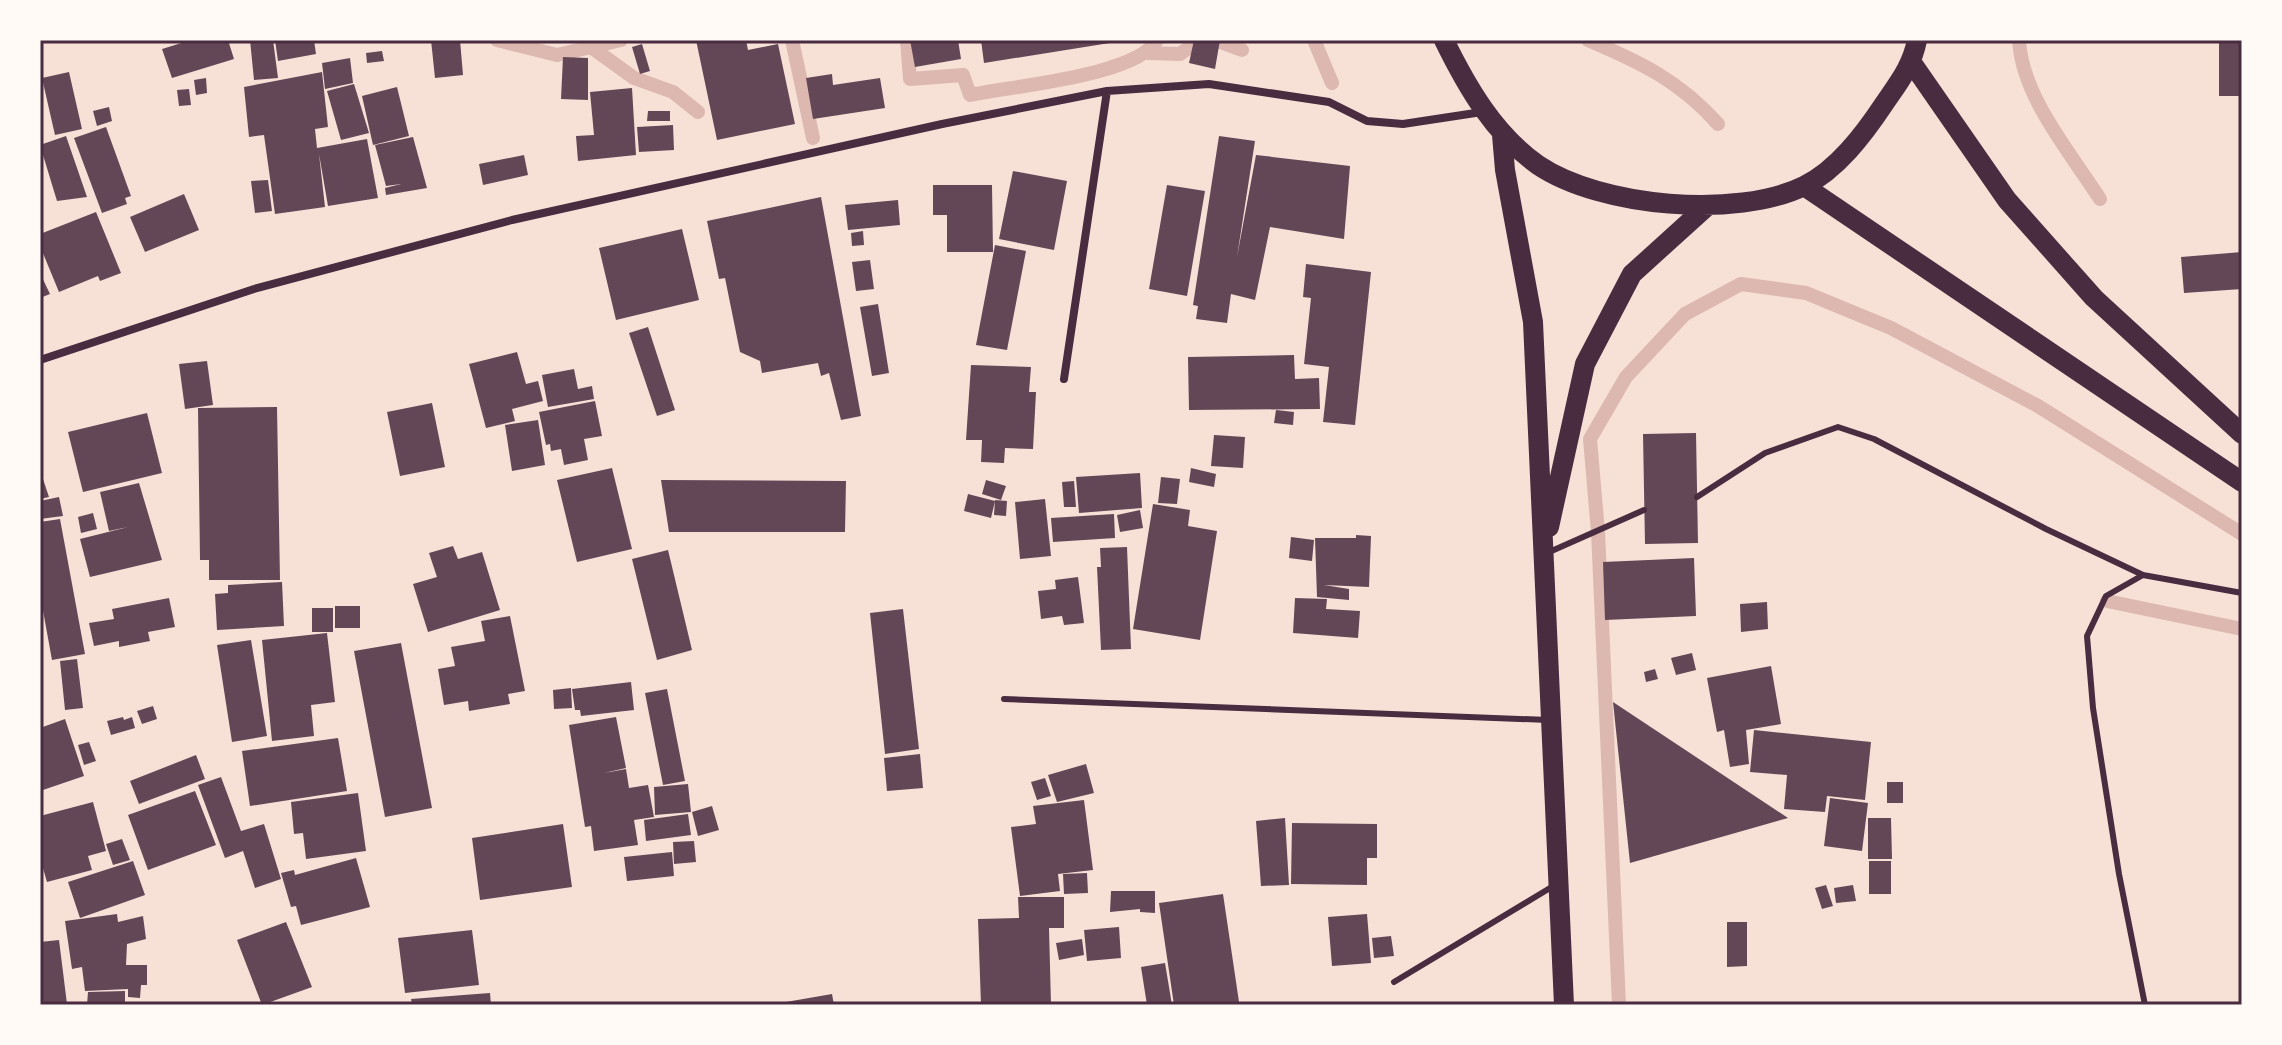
<svg xmlns="http://www.w3.org/2000/svg" width="2282" height="1045" font-family="'Source Sans 3',sans-serif">
<rect width="100%" height="100%" fill="#f7e1d7"/>
<g fill="none" stroke-linecap="round" stroke-linejoin="round">
<!-- stream -->
<path stroke="#dcb8b0" stroke-width="14" d="M497,40L557,55L621,40
M792,40L813,138
M907,40L910,79L963,75L970,95C1011,86 1137,76 1157,40
M1215,40L1242,50
M1314,40L1332,83
M1588,40C1640,62 1680,81 1718,124
M2019,40C2022,97 2070,152 2100,199
M591,47L634,78L673,92L698,112
M1148,53L1180,54L1199,40
M2107,601L2242,629
M1619,1005L1598,532L1590,439L1626,377L1685,314L1741,284L1806,293L1891,328L2038,406L2242,534"/>
</g>
<!-- building -->
<path fill="#644757" d="M191,40H228L234,59L172,78L162,49Z
M250,40H273L278,78L254,80Z
M275,40H314L316,54L278,61Z
M431,40H460L463,75L435,78Z
M696,40H746L748,50L778,44L795,124L717,140Z
M910,40H958L961,59L915,67Z
M981,40H1116V42L984,63Z
M1194,40H1220L1215,69L1189,63Z
M2219,40H2242V96H2219Z
M642,44L650,71L640,74L632,47Z
M382,51L384,61L367,63L366,53Z
M563,57L588,58V100L561,99Z
M350,58L353,83L325,89L322,63Z
M69,72L82,129L55,135L42,78Z
M322,72L328,127L315,129L317,148L367,139L378,198L328,206L319,154L325,207L275,214L264,135L249,137L244,87Z
M832,74L833,85L880,78L885,108L813,119L806,78Z
M206,78L207,93L196,95L194,80Z
M354,84L369,133L341,140L327,91Z
M397,87L409,136L373,145L362,96Z
M632,88L636,155L578,161L576,136L594,135L590,92Z
M189,89L191,105L179,106L177,90Z
M109,107L112,121L97,126L93,111Z
M648,111H670V121H647Z
M673,125L674,150L639,152L637,127Z
M106,127L131,196L125,198L127,204L102,213L74,138Z
M66,136L87,197L57,201L40,145Z
M1219,136L1255,141L1237,257L1256,155L1350,166L1344,239L1270,227L1255,300L1231,294L1227,323L1196,319L1198,306L1193,305Z
M413,137L427,188L386,195L385,188L401,184L386,186L375,145Z
M524,155L528,175L483,185L479,164Z
M1013,171L1067,181L1054,250L999,239Z
M268,180L272,211L255,213L251,181Z
M933,185H992L993,252H947V215H933Z
M1167,185L1205,191L1187,296L1149,289Z
M184,194L199,230L145,252L130,217Z
M821,197L861,416L841,420L829,373L821,376L818,363L762,373L760,361L740,352L725,278L719,279L707,221Z
M898,200L900,225L848,230L845,205Z
M96,212L121,273L100,281L98,276L59,292L40,246V234Z
M682,229L699,300L616,320L599,248Z
M863,231L864,245L852,246L851,233Z
M995,245L1026,251L1007,350L976,345Z
M2242,252V289L2184,293L2181,257Z
M870,260L874,289L856,291L852,262Z
M1306,264L1371,272L1355,425L1323,422L1329,367L1304,364L1311,298L1303,297Z
M40,273L50,294L40,298Z
M878,304L889,373L872,376L860,307Z
M648,327L675,410L657,416L629,333Z
M517,352L526,384L538,381L543,401L512,409L515,421L486,428L469,364Z
M1294,355L1295,379L1319,378L1320,409L1189,410L1188,357Z
M207,361L213,405L185,409L179,364Z
M971,365L1031,367L1029,392H1036L1033,449L1005,448L1004,463L981,462L982,440H966Z
M574,369L578,389L592,386L594,399L548,407L542,375Z
M595,401L602,436L584,439L588,460L564,465L561,449L551,451L550,444L546,445L539,412Z
M432,403L445,467L400,476L387,412Z
M277,407L280,580H209V560H200L198,408Z
M1276,410L1294,412L1293,425L1274,423Z
M147,413L162,473L83,492L68,432Z
M538,420L545,465L512,471L505,425Z
M1696,433L1698,543L1645,544L1643,434Z
M1214,435L1245,437L1243,468L1211,466Z
M612,468L632,549L577,562L557,480Z
M1191,468L1216,474L1214,487L1189,482Z
M40,470L49,497L40,499Z
M1140,473L1142,508L1079,513L1076,477Z
M1161,477L1180,479L1177,504L1158,503Z
M661,480L846,481L845,532H669Z
M986,480L1006,486L1001,500L982,494Z
M1074,481L1076,507H1064L1062,482Z
M139,483L162,560L90,577L80,539L128,527L109,531L100,492Z
M968,494L995,501L991,518L964,511Z
M59,497L63,516L40,519V501Z
M1045,499L1051,556L1020,559L1015,502Z
M995,500L1007,501L1006,516L994,515Z
M1153,504L1190,510L1188,526L1217,531L1200,640L1133,629Z
M1140,510L1143,528L1120,532L1117,515Z
M93,513L97,529L81,533L78,517Z
M1114,514L1115,538L1053,542L1051,518Z
M60,519L85,654L52,660L40,594V522Z
M1356,535L1371,536L1369,587L1324,585L1349,589V600L1317,597L1315,538H1356Z
M1291,537L1314,540L1312,561L1289,558Z
M453,546L458,559L482,552L500,610L428,632L413,584L437,577L429,553Z
M1127,547L1131,649L1101,650L1097,567H1101L1100,548Z
M668,550L692,650L657,660L632,559Z
M1694,558L1696,616L1605,620L1603,562Z
M1078,577L1084,623L1064,625L1062,616L1041,619L1038,591L1056,589L1055,580Z
M282,582L284,626L217,630L215,594L228,593V585Z
M169,598L175,627L148,632L150,641L119,647V641L94,646L89,623L114,619L112,609Z
M1295,598L1327,599L1326,609L1360,611L1358,638L1293,633Z
M1767,602L1768,629L1741,632L1740,604Z
M335,606H360V628H335Z
M312,608H333V632H312Z
M903,609L919,749L885,754L870,613Z
M510,616L525,691L508,694L510,704L469,711L468,701L444,705L438,669L455,666L451,647L485,641L481,621Z
M327,633L335,702L311,705L314,736L272,741L262,640Z
M251,640L267,736L232,742L217,645Z
M401,643L432,808L385,817L354,651Z
M1692,653L1696,670L1676,675L1671,658Z
M77,659L83,708L65,710L60,661Z
M1771,666L1781,724L1746,730L1749,764L1730,767L1724,730L1717,732L1707,678Z
M1655,669L1658,679L1646,682L1644,672Z
M631,682L634,710L581,716L580,710H575L572,689Z
M571,688L572,708L554,709L553,690Z
M667,689L685,781L663,785L645,693Z
M1613,702L1788,818L1630,863Z
M153,706L157,719L142,724L137,711Z
M123,717L124,720L132,717L135,728L111,735L107,721Z
M616,717L626,768L604,773L626,769L629,788L648,785L654,817L634,820L638,845L594,851L591,826L585,827L569,725Z
M65,719L84,776L40,791V728Z
M1754,730L1871,742L1865,800L1827,796L1825,812L1784,809L1787,775L1750,772Z
M338,738L347,791L250,806L242,751Z
M89,742L96,761L84,765L78,745Z
M920,754L923,788L887,791L884,758Z
M196,755L205,779L139,804L130,781Z
M1086,764L1094,793L1057,802L1048,775Z
M221,777L241,831L264,824L281,879L255,888L243,851L225,858L198,785Z
M1045,778L1051,796L1037,800L1031,782Z
M1887,782H1903V803H1887Z
M688,784L691,812L655,815L654,787Z
M195,791L216,845L148,870L128,815Z
M358,793L366,851L306,859L303,833L294,834L291,802Z
M1830,798L1868,803L1862,851L1824,846Z
M1084,800L1093,870L1058,874L1060,891L1020,896L1011,827L1036,824L1033,806Z
M93,802L106,851L88,856L92,870L47,882L40,858V816Z
M712,806L719,830L698,836L692,812Z
M688,814L691,835L646,841L644,820Z
M1285,818L1289,885L1261,886L1256,821Z
M1868,818H1891L1892,859H1868Z
M1292,823L1377,824V858H1367V885L1291,884Z
M563,824L572,887L480,900L472,838Z
M122,839L130,860L113,865L106,844Z
M694,841L696,862L674,864L673,842Z
M672,852L674,876L627,881L624,857Z
M356,858L370,907L301,925L296,906L291,907L281,873L294,870L295,875Z
M133,861L145,895L80,918L68,882Z
M1869,861H1891V894H1869Z
M1087,873L1088,893L1064,894L1063,874Z
M1826,885L1833,906L1822,909L1815,888Z
M1853,885L1856,901L1836,903L1834,888Z
M1111,891H1155V913L1140,912V909L1110,912Z
M1223,894L1239,1002L1174,1005L1159,903Z
M1018,897H1064V928H1049L1051,1005H981L978,919L1019,918Z
M117,914L118,922L143,916L146,939L127,944L126,965H147V985H141L140,998L128,997V989L85,991L82,967L72,969L65,921Z
M1367,914L1371,963L1332,966L1328,917Z
M286,922L312,987L262,1005L237,940Z
M1727,922H1747V966L1727,967Z
M1119,927L1121,958L1087,961L1084,930Z
M472,930L479,985L405,993L398,938Z
M1391,936L1394,956L1374,958L1372,938Z
M1082,939L1084,955L1059,960L1056,943Z
M59,940L67,1004L40,1005V942Z
M1165,963L1172,1005H1147L1141,967Z
M125,991V1005H87L88,992Z
M490,993L491,1005H412L411,999Z
M832,994L834,1005H780V1003Z"/>
<g fill="none" stroke-linecap="round" stroke-linejoin="round">
<!-- service -->
<path stroke="#4a2c40" stroke-width="6" d="M1697,497L1765,453L1838,427L1874,439L2046,529L2143,575
M1547,553L1644,510
M1004,699L1548,720
M1394,982L1555,885
M2145,1005L2119,874L2093,708L2087,636L2106,596L2143,575L2242,593"/>
<!-- minor -->
<path stroke="#4a2c40" stroke-width="8" d="M40,360L254,289L512,220L942,124L1107,91L1209,84L1329,102L1367,121L1403,124L1482,112
M1064,379L1107,91"/>
<!-- primary -->
<path stroke="#4a2c40" stroke-width="20" d="M1444,40C1467,87 1494,134 1538,165C1600,207 1737,219 1804,186C1837,170 1864,134 1884,104C1899,82 1912,66 1917,40
M1912,63L2007,200L2094,298L2242,434
M1502,135L1505,170L1533,322L1564,1005
M1804,186L2242,482
M1549,527L1585,364L1632,274L1706,207"/>
</g>
<!-- border -->
<rect width="2282" height="1045" fill="none" stroke="#fffaf5" stroke-width="84"/>
<rect x="42" y="42" width="2198" height="961" fill="none" stroke="#4a2c40" stroke-width="3"/>
</svg>
